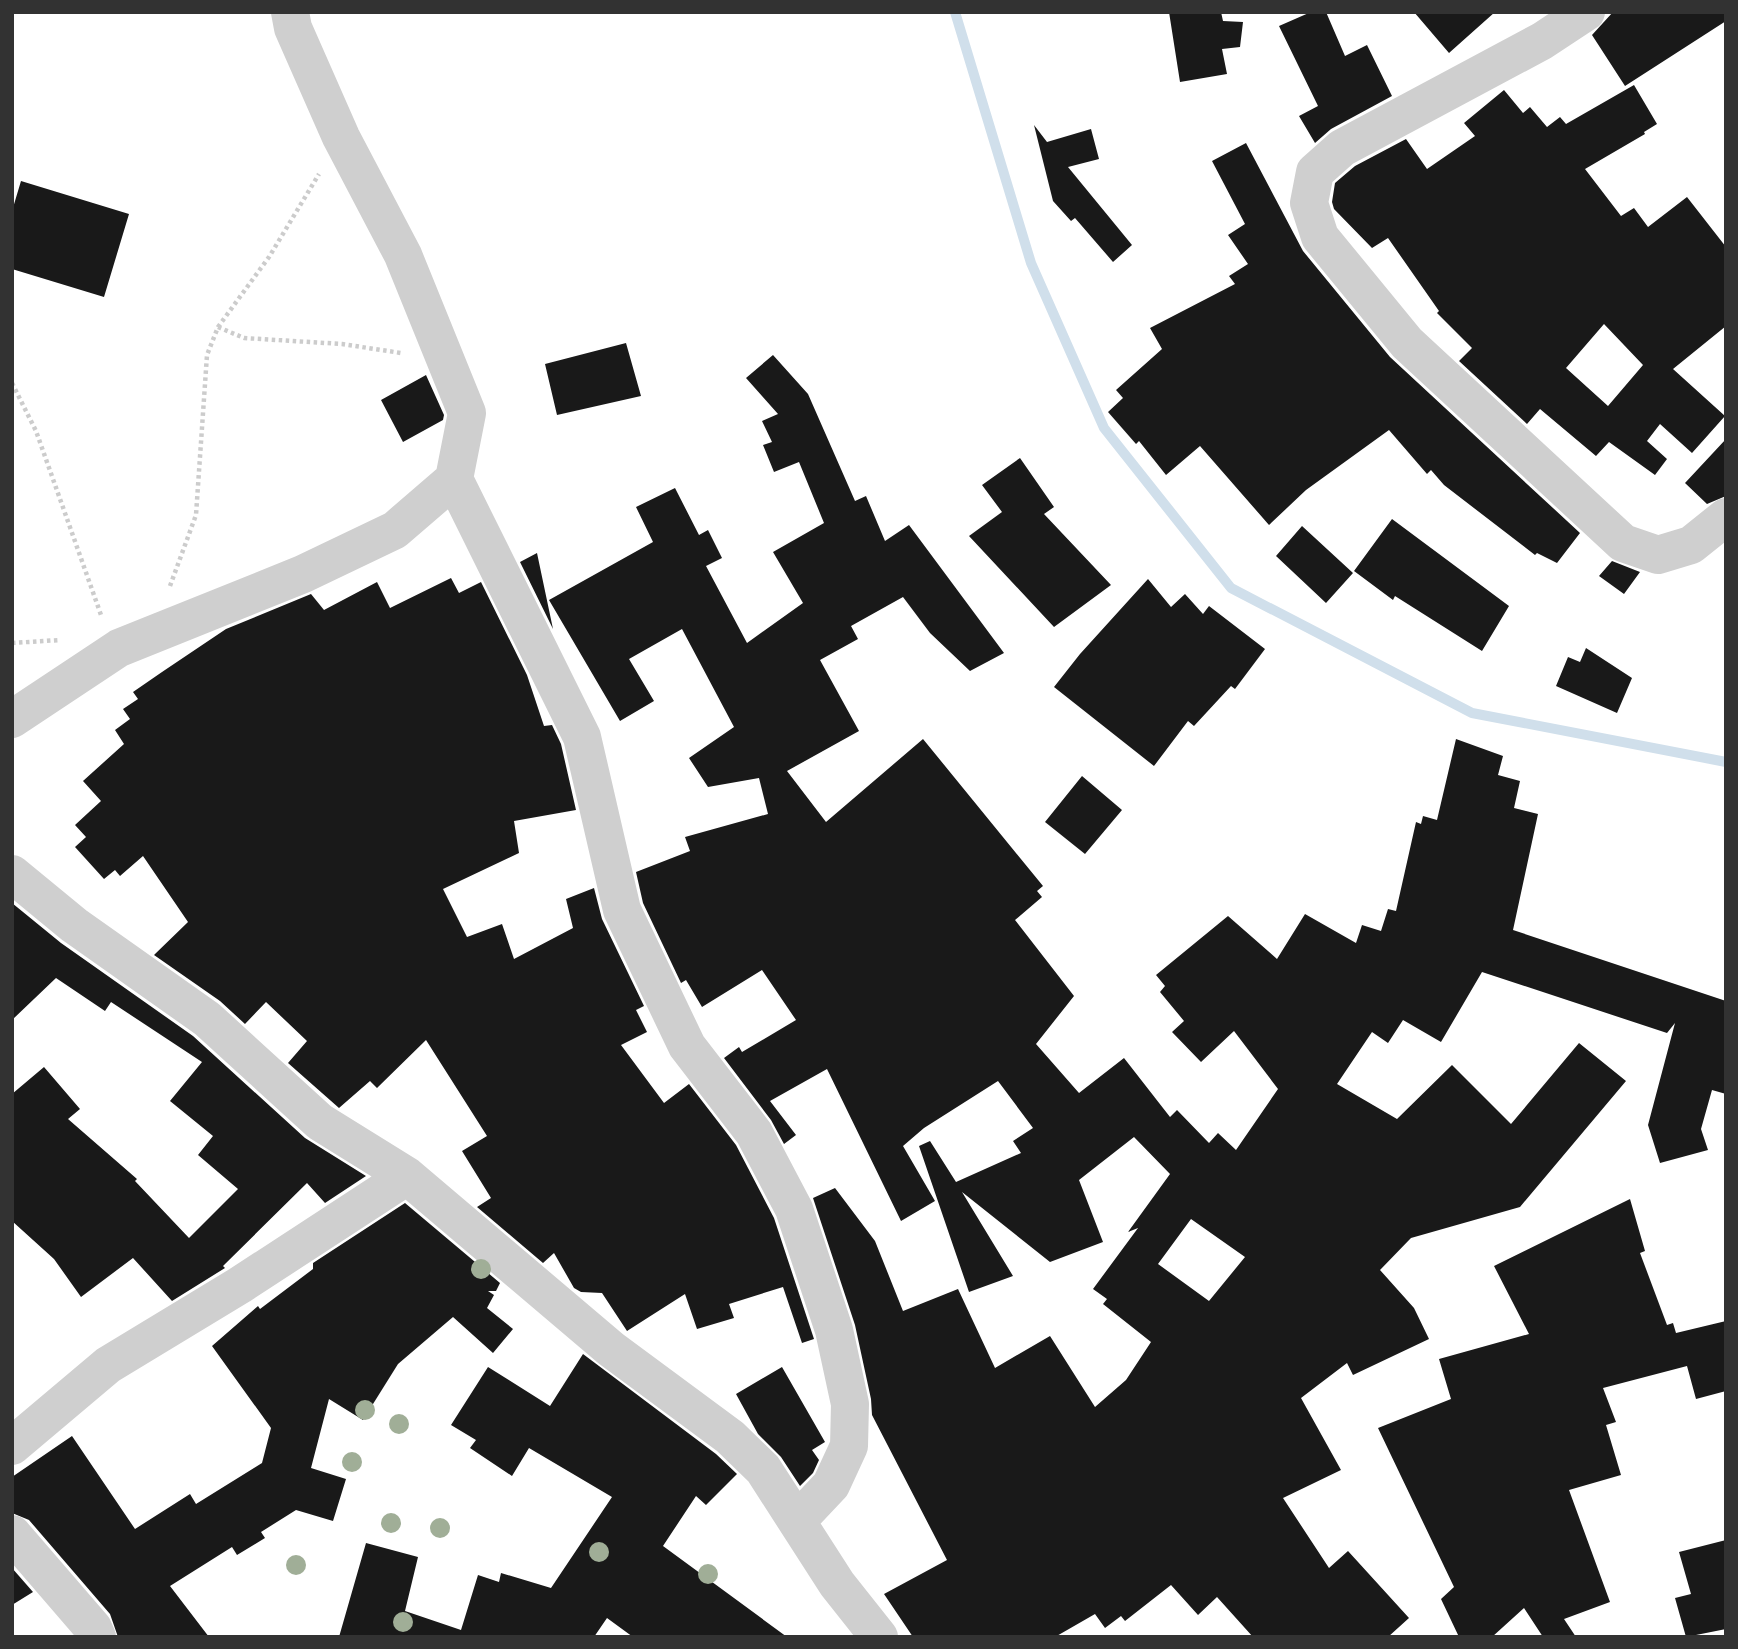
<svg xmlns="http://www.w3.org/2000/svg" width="1738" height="1649" font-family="Overpass,sans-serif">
<rect width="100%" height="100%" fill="#fff"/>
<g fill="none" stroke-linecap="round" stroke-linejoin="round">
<!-- stream -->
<path stroke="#d0dfeb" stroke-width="10" d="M955,12L1031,263L1104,428L1231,588L1472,713L1726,762"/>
</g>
<!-- building -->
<path fill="#191919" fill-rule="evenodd" d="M1169,12H1221L1223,21L1243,22L1240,47L1222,49L1227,74L1180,82Z
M1311,12H1326L1345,56L1367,45L1392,96L1331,129L1315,143L1299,116L1318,106L1279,26Z
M1414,12H1495L1449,53Z
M1613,12H1726V21L1625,86L1592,35Z
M1634,85L1657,124L1644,132L1645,134L1585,169L1621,216L1634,208L1648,227L1687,197L1726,247V326L1673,369L1725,416L1692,453L1660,424L1647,441L1667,459L1655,475L1609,442L1596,456L1540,409L1527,424L1459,361L1472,348L1437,313L1439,311L1388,238L1372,248L1334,209L1332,202L1335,183L1355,166L1406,139L1427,169L1475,136L1464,123L1504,90L1523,113L1530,107L1547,127L1560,117L1566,124ZM1604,324L1643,365L1608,406L1566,368Z
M1034,125L1047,142L1091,129L1099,159L1068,167L1132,245L1113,262L1075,218L1071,221L1053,201Z
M1246,143L1303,251L1390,357L1580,533L1557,563L1537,553L1535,555L1444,485L1431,470L1427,474L1389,430L1306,490L1269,525L1200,446L1166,475L1139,441L1136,444L1108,412L1123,398L1116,390L1162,349L1150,328L1235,284L1229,276L1248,264L1228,235L1245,224L1212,161Z
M21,181L129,214L104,297L12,269V211Z
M626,343L641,396L557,415L545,364Z
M773,355L808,394L855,501L866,496L885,541L909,525L1004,653L970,671L930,633L903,597L851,626L858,639L820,660L859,731L787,771L826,822L923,739L1043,886L1037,891L1042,897L1015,920L1074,996L1036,1044L1079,1093L1124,1058L1170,1117L1177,1110L1209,1143L1218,1133L1236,1150L1278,1089L1234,1031L1201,1062L1172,1032L1184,1021L1160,992L1165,986L1156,975L1228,916L1277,959L1305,914L1356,943L1362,925L1381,931L1388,909L1396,911L1416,822L1421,824L1423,816L1437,820L1456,739L1503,756L1498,775L1520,781L1514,808L1538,814L1513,930L1726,1001V1094L1712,1090L1701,1129L1708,1150L1660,1163L1648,1125L1675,1023L1667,1033L1482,972L1441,1042L1403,1020L1388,1043L1372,1032L1337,1084L1397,1119L1452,1065L1511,1124L1579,1043L1626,1081L1520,1207L1411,1238L1380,1270L1414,1308L1429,1339L1353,1375L1347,1363L1301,1398L1341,1470L1283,1498L1329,1568L1348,1551L1409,1618L1388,1637H1253L1217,1597L1198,1615L1171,1585L1125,1621L1121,1616L1105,1628L1095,1614L1055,1637H913L884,1594L947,1560L872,1415L871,1399L855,1325L813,1198L835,1188L875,1241L903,1311L958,1289L995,1368L1050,1336L1095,1407L1126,1380L1151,1342L1103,1304L1107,1299L1093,1289L1138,1228L1128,1232L1170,1174L1134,1137L1079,1180L1103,1242L1050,1262L962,1192L1013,1276L969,1292L919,1146L930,1141L956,1182L1021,1153L1013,1141L1033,1128L998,1081L924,1128L903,1146L935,1201L901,1221L827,1069L770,1101L796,1135L784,1144L771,1120L724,1058L739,1047L742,1052L796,1020L762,970L702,1007L686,980L681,983L643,903L636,872L690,851L685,837L768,814L759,778L708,787L689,758L734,727L682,629L629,659L654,701L620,721L549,600L653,542L636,507L675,488L699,535L708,530L722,558L706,566L747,643L803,603L773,552L824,523L799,462L774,472L763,445L772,442L762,421L778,414L746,378ZM1191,1219L1245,1257L1209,1301L1158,1264Z
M426,375L444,415L443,420L403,442L381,400Z
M1726,439V496L1707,504L1685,483Z
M1020,458L1054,507L1044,514L1111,585L1054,627L969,536L1002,512L982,485Z
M1392,519L1509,606L1482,651L1395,596L1393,600L1354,571Z
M1302,526L1353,573L1326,603L1276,556Z
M537,553L553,629L520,562Z
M1612,561L1640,572L1624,594L1599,576Z
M451,578L459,593L481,582L527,675L544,726L552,725L561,744L576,810L514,821L519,853L443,889L467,937L502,924L514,959L573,928L566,899L594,888L602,919L644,1006L636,1010L647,1032L621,1045L664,1103L689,1084L736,1145L774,1218L814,1339L802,1343L783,1287L729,1304L734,1318L697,1329L685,1294L627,1331L602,1293L581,1292L574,1288L554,1253L543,1263L477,1207L491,1198L462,1151L487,1136L426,1040L377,1088L370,1081L339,1108L288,1063L307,1041L266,1002L245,1024L220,1001L154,955L188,922L143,856L120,876L115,870L104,879L75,847L86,837L75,825L101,801L83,781L124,744L115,730L130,719L123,709L138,699L133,692L162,672L226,629L311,594L324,610L377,582L390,608Z
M1148,579L1171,607L1185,594L1203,614L1209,606L1265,649L1235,689L1231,686L1194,726L1188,721L1154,766L1054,687L1080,654Z
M1586,648L1632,678L1617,713L1556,686L1568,657L1580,662Z
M1082,776L1122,810L1085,854L1045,822Z
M12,903L61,943L193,1036L305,1138L366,1176L325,1203L307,1183L223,1266L225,1268L172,1301L133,1258L81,1297L54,1259L12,1221V1094L44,1067L80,1109L68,1119L137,1179L135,1181L189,1238L238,1189L198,1155L213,1136L170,1101L202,1062L111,1002L105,1011L56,978L12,1020Z
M1630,1199L1645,1251L1640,1253L1667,1325L1673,1323L1676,1333L1726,1321V1391L1696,1399L1687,1366L1603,1388L1616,1422L1606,1425L1621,1475L1569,1490L1610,1602L1564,1619L1576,1637H1543L1524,1608L1492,1637H1459L1441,1599L1454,1587L1378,1428L1451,1399L1439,1359L1529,1334L1494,1266Z
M405,1203L500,1283L496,1291H488L494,1295L487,1308L513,1329L493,1353L453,1317L398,1364L363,1420L329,1399L311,1468L346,1479L333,1521L296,1510L261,1532L265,1538L237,1555L232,1547L170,1586L209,1637H118L110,1614L29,1520L12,1513V1477L72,1436L135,1529L190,1494L196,1504L262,1463L271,1428L212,1346L258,1306L260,1309L313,1269V1263Z
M583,1354L716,1454L737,1474L706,1505L696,1496L663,1546L787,1637H633L607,1618L594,1637H339L366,1543L418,1557L405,1611L461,1630L478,1575L499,1582L501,1573L551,1588L612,1497L529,1448L512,1476L470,1448L476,1440L451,1425L488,1367L550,1406Z
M782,1367L825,1442L812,1450L819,1460L813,1473L800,1486L781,1457L758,1434L736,1394Z
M1726,1540V1629L1686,1637L1675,1598L1691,1594L1679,1552Z
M12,1568L33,1592L12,1605Z"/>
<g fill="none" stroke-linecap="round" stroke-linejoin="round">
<!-- path -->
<path stroke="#ccc" stroke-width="4.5" stroke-dasharray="3.5 3.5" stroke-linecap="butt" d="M218,327L244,338L342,344L401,353
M12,383L36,431L101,615
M170,586L196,515L207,355L218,327L269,257L319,174
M12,643L60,640"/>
<!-- minor -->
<path stroke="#cfcfcf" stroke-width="38" d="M290,12L293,28L341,137L403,255L467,413L454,479L582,737L622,910L687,1046L754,1133L794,1209L834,1330L850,1404L849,1446L831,1485L797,1521
M1586,12L1542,41L1342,148L1315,172L1309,203L1320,237L1407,343L1623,543L1658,555L1691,545L1726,517
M12,719L119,648L303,574L395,530L454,479
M12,874L74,925L207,1019L320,1122L407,1176L611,1349L730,1437L763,1469L837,1584L879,1637
M12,1446L108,1365L240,1285L407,1176
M12,1534L93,1628L97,1637"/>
</g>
<!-- trees -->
<g fill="#a0ae97">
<circle cx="481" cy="1269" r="10"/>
<circle cx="365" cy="1410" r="10"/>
<circle cx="399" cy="1424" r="10"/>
<circle cx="352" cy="1462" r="10"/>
<circle cx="391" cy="1523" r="10"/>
<circle cx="440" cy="1528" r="10"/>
<circle cx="599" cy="1552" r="10"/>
<circle cx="296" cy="1565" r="10"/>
<circle cx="708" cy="1574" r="10"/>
<circle cx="403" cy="1622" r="10"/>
</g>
<!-- border -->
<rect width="1738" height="1649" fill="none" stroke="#323232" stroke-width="28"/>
</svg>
